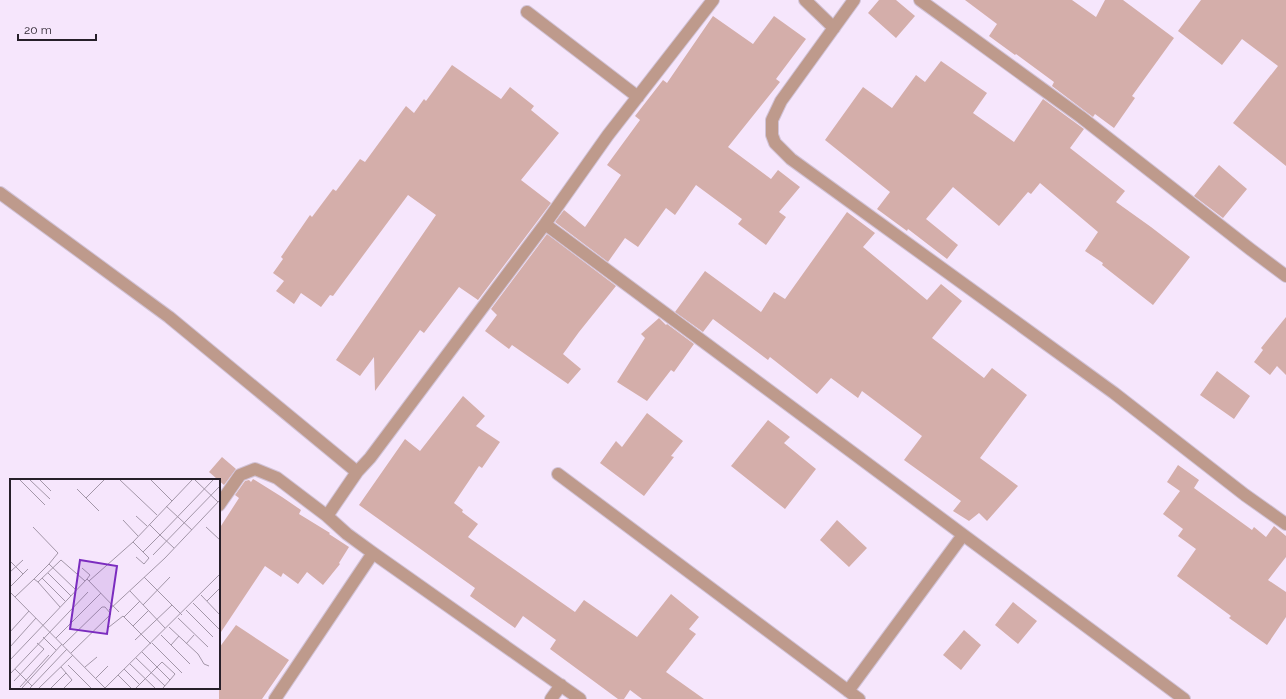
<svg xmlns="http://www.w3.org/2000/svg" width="1286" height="699" font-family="Raleway,sans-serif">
<rect width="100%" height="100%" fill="#f6e6fc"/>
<!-- building -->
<path fill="#d4aeaa" d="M879,0H896L915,16L896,38L868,13Z
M965,0H1072L1096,17L1105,0H1123L1174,38L1132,96L1135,98L1114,128L1095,114L1093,117L1052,86L1054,82L1016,54L1015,55L989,36L997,24Z
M1201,0H1286V166L1233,123L1278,66L1242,39L1222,65L1178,31Z
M713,16L753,44L774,16L806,39L776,79L780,82L728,147L771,179L778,170L800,187L779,212L786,217L766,245L738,224L742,219L696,185L675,215L666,208L638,247L625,238L608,262L555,222L564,210L585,227L621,175L607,165L640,120L635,116L663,80L667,83Z
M941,61L987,93L973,113L1014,142L1043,99L1084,129L1070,148L1125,191L1116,202L1151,227L1190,257L1153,305L1102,265L1103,263L1085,251L1098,232L1040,183L1031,194L1028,192L999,226L953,187L926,219L958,245L947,259L908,229L907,231L877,209L890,192L825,140L863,87L892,108L916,75L925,82Z
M452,65L501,99L510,87L534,106L531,110L559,133L521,180L551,203L478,300L459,287L424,333L420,330L375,391L374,357L360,376L336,360L436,215L408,195L333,296L330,295L321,307L301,293L294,304L276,291L284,281L273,273L283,259L281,257L310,215L312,217L333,189L336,191L360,159L365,162L406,106L414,113L424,99L426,101Z
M1219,165L1247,189L1223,218L1194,196Z
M847,212L875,233L863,247L927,300L941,284L962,301L932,338L984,378L992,368L1027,395L980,458L1018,486L987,521L979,513L969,521L953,511L961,501L904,460L922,436L862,391L858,398L831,378L817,394L770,357L768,360L713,319L703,332L675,312L705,271L761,312L774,292L785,299Z
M547,234L616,286L579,332L563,354L581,369L568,384L512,345L509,349L485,331L497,315L491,309Z
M1286,317V375L1277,366L1270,375L1254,362L1263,350L1261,348Z
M659,318L666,325L667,324L694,344L674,372L671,370L647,401L617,382L645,338L641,334Z
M1217,371L1250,396L1234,419L1200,395Z
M463,396L485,416L476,426L500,442L482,468L479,466L454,503L463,510L462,512L478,524L468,537L575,612L584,600L637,637L671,594L699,617L689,629L696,634L666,672L704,699H642L630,690L624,699H618L550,649L556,640L523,616L515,628L470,596L475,588L359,505L405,439L420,451Z
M647,413L683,441L671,456L674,457L644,496L600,463L616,441L622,447Z
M768,420L790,437L784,443L816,469L785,509L731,466Z
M222,457L236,469L224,485L209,472Z
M1178,465L1199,480L1194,488L1252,530L1254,527L1266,537L1274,526L1286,536V557L1268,580L1286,592V617L1267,645L1229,618L1231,616L1177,576L1196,549L1178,536L1183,529L1163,514L1180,491L1167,482Z
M253,479L282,497L301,510L299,514L330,533L329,534L349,547L339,563L340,564L323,585L307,572L298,584L283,573L281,577L265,566L219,635V529L239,498L235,495L245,481L249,480L251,482Z
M837,520L867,548L849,567L820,540Z
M1013,602L1037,621L1018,644L995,625Z
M236,625L289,660L262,699H219V648Z
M964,630L981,645L961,670L943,655Z"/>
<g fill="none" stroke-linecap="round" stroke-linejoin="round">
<defs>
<path id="minor" d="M805,0L834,28
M854,0L781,101L772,120V135L775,143L791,159L1114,393L1245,495L1286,524
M920,0L1081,117L1250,249L1286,276
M527,12L638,97
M0,193L169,317L357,472
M545,224L1184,699
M558,474L859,699
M219,505L240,475L255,469L277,478L327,516
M848,691L963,535
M275,699L373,553
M551,699L561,685
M580,699L373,553L347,534L327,516L357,472L370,458L545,224L608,135L713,0"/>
</defs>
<!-- minor casing -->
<use href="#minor" stroke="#d1c2d6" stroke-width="14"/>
<!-- minor -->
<use href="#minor" stroke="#be9a8c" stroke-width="12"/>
</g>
<!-- overview -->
<g transform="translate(10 479)">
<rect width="210" height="210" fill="#f6e6fc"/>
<path fill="none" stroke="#a396a8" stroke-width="1" d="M10,1L35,26M20,1L40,20M30,1L41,12M110,1L147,36M141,1L162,22M185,1L208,23M67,10L89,32M76,19L94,1M156,27L182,51M126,37L137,47M113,41L128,57M23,48L48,74L39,85L66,111M196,48L210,61M123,63L139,79L134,85L126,78M164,69L150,56L203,1M133,73L150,56L139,45M143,76L210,7M0,82L13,95M72,89L80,96L77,100M0,93L13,81M38,94L61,117M134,98L172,136M32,99L55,122M24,100L39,85M79,102L123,63L182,1M0,108L18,90M120,112L155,149M0,113L95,209M191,116L210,136M5,118L24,100L28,103M197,122L210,109M183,124L210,151M133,126L160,98M50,128L28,103L51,81L75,102M99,131L155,79L210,21M176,131L203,158M114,138L130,122M168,139L198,168M123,147L138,132M99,148L113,137L141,165M159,148L188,175L194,185L199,187M0,153L19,132M151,156L180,185M33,158L46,171M46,159L91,114M125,161L162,126M142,164L172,194M176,165L184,156M53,166L92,128H95L101,135L61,174M161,166L169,157M0,168L26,139M132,173L160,201L153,209M126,179L155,207M0,181L77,100L109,133M120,185L145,209M58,186L81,209M51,188L62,201L54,209M75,188L87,178M5,190L22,207M114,190L130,206M0,195L78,113M108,196L121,209M86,199L98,187M4,202L34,170L27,164M10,208L39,176M12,209L52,165M20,209L57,170M29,209L63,176M41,209L56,194M95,209L210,95M126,209L152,183L165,195L160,201"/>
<path fill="#7b2cbf" fill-opacity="0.15" stroke="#7b2cbf" stroke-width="2" d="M70,81L107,87L97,155L60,150Z"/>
<rect width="210" height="210" fill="none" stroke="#261f29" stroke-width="2"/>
</g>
<!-- scale -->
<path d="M18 34v6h78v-6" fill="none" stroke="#261f29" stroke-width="2"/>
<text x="24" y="34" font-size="12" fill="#261f29" stroke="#f6e6fc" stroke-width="3" paint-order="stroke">20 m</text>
</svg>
